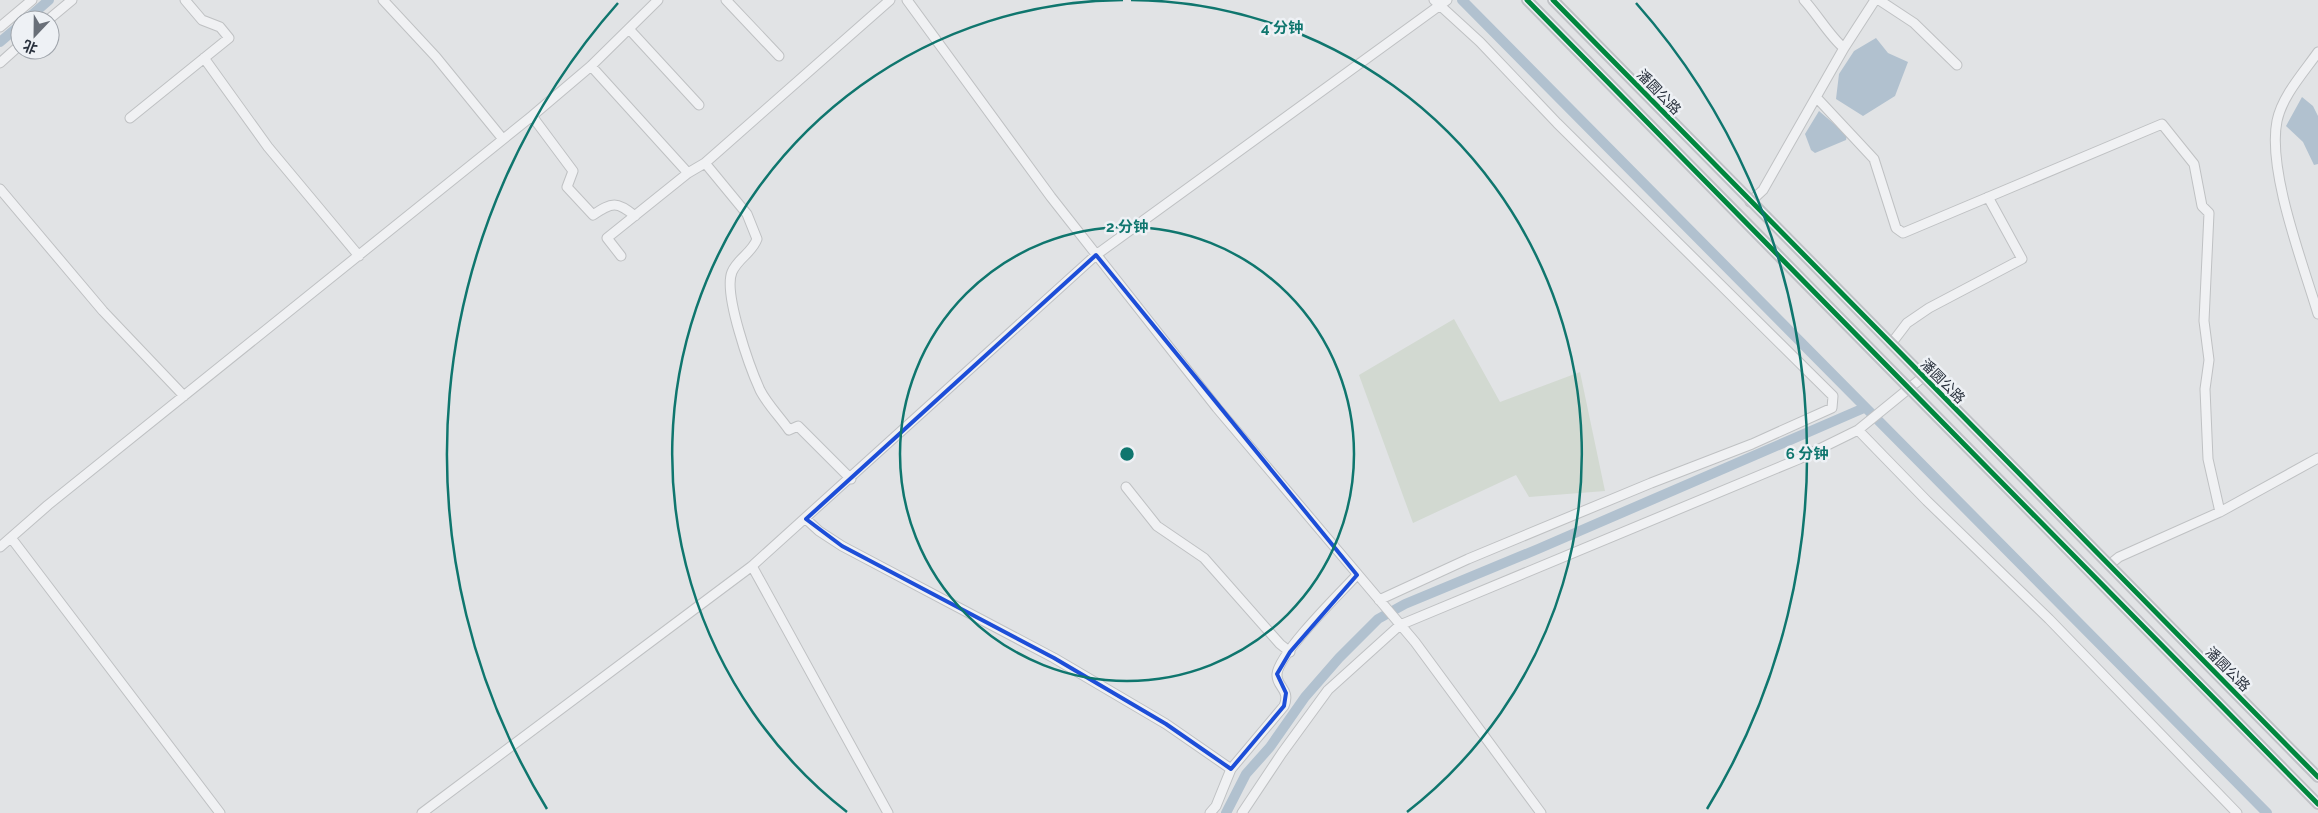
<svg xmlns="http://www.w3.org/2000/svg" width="2318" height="813" font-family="Raleway,'Noto Sans SC',sans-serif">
<rect width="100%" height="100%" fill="#e1e3e5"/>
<!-- green -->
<path fill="#d2d9d1" d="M1454,319L1500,402L1580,372L1605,491L1529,497L1516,475L1413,523L1359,375Z"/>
<!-- water -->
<path fill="#b1c1cf" d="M1876,38L1888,53L1908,62L1895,96L1863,116L1836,99L1839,74L1854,51Z
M2302,97L2313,106L2318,116V164L2314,165L2303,142L2286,126Z
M1819,111L1847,135L1846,140L1815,153L1811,150L1805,134Z"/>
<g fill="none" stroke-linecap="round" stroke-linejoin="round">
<!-- canal -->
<path stroke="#b1c1cf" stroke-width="10" d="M1462,0L2267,813
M26,20L49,0
M0,42L20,25
M1226,813L1246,774L1270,747L1305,697L1339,658L1378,619L1405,604L1538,549L1864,408"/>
<defs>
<path id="minor" d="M383,0L436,57L502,138
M726,0L779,56
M907,0L1051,197L1217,408L1415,642L1541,813
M1804,0C1817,14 1831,38 1844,48
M1879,0L1914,23L1957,65
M48,20L72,0
M0,27L32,0
M629,29L699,105
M2318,52C2304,72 2282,96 2277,121C2267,170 2303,264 2318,314
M204,58L268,147L359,256
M0,63L20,45
M591,66L688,173L705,163L890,0
M1816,97L1874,159L1896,228L1903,233L2162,124L2194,164L2202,206L2209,213L2204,321L2209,360L2205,389L2208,459L2220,512
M532,116L573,171L567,187L593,215C612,202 617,201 635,216
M130,118L229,38L220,27L202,20L185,0
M705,163L747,214L757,239C752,253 738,258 732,272C723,293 750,368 760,390C767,404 780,417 789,430L798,426L851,479
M0,189L103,311L184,396
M1750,202L1763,190L1844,48L1875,0
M621,256L607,238L688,173
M1891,344L1907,323L1929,308L2022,259L1988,197
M1923,377L1858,430L1927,501L2049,619L2237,813
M1126,487L1157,526L1204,558L1280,644L1290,652
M806,519L819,531L842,546L1054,658L1166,724L1231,769
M12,539L220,813
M0,547L48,505L532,116L591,66L658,0
M2109,565L2119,557L2220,512L2318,458
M752,566L888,813
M1379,600L1468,559L1651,483L1752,444L1832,408L1833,396L1557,123L1480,42L1434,0
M422,813L752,566L1096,255L1447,0
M1210,813L1216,806L1231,769L1284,706C1291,689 1276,687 1277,674C1279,653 1341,592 1357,575
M1242,813L1282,753L1328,690L1400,625L1799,459L1858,430"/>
</defs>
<!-- minor casing -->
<use href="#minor" stroke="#bfc1c3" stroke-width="11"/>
<!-- minor -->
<use href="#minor" stroke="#f0f1f3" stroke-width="9"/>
<!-- secondary -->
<path stroke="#bfc1c5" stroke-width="12" d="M1527,0L2318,804
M1553,0L2318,777"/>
<defs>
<path id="cycleway" d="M1527,0L2318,804
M1553,0L2318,777"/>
</defs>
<!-- cycleway casing -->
<use href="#cycleway" stroke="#eef1f5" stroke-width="8"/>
<!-- cycleway -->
<use href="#cycleway" stroke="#00873e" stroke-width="5"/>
</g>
<!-- marked area -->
<path fill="none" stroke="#1d4ed8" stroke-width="4" stroke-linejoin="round" d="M1096,255L1357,575L1290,652L1277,674L1286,693L1284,706L1231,769L1166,724L1054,658L842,546L806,519Z"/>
<!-- distance rings -->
<g fill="none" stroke="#0f766e" stroke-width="2.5">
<circle cx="1127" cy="454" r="227"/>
<path d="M847 812A454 454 0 0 1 1123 0M1131 0A454 454 0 0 1 1407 812"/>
<path d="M547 809A680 680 0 0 1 618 3M1636 3A680 680 0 0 1 1707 809"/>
</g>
<g text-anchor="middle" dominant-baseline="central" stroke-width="5" stroke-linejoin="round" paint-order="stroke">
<!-- street labels -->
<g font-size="14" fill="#29313d" stroke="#eef1f5">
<text transform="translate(1659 92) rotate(46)">潘圆公路</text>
<text transform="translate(1943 381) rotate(45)">潘圆公路</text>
<text transform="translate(2228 669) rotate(45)">潘圆公路</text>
</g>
</g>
<circle cx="1127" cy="454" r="8" fill="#0f766e" stroke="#eef1f5" stroke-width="2.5"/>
<g font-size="15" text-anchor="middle" font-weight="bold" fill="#0f766e" stroke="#eef1f5" stroke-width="5" stroke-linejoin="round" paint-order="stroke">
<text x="1282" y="33">4 分钟</text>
<text x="1127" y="232">2 分钟</text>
<text x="1807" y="459">6 分钟</text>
</g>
<!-- north arrow -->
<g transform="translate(35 35) rotate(202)"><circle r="24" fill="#eef1f5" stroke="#9fa4ab"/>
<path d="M0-4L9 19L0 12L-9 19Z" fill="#696f78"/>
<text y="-8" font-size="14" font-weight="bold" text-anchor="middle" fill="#29313d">北</text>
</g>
</svg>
